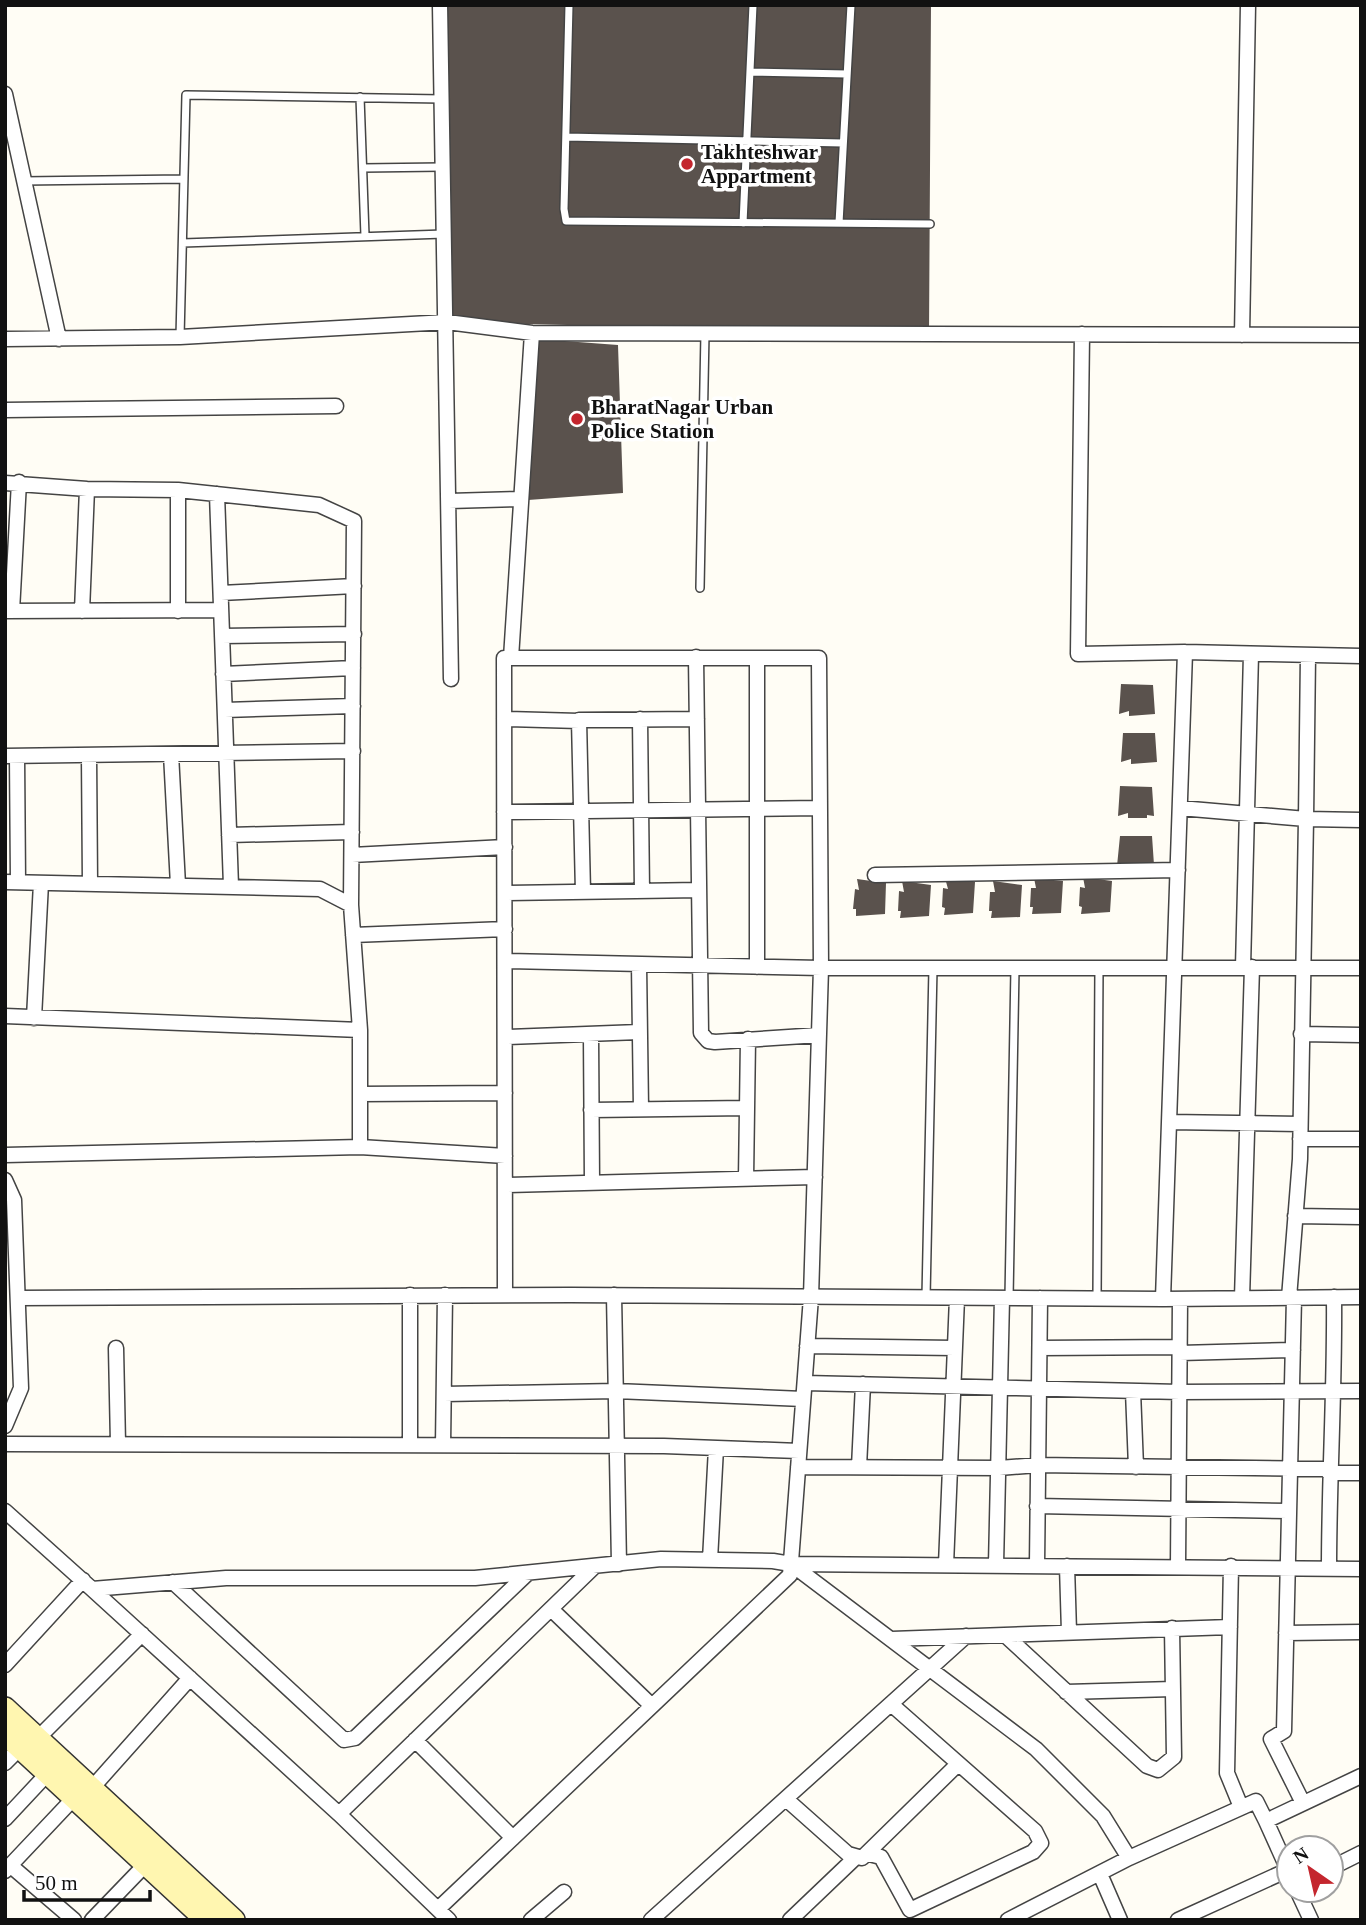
<svg xmlns="http://www.w3.org/2000/svg" width="1366" height="1925" font-family="'Times New Roman',serif">
<rect width="100%" height="100%" fill="#fffdf5"/>
<!-- building -->
<path fill="#5a524d" d="M440,5H931L929,334L447,322Z
M538,339L618,345L623,493L528,500Z
M1121,684L1153,685L1155,714L1129,716V711L1119,714Z
M1123,733H1155L1157,762L1131,764V759L1121,762Z
M1120,786L1152,787L1154,816L1147,815V818H1128V813L1118,816Z
M1120,836H1152L1154,865L1117,866Z
M1083,877L1112,881L1110,912L1081,914L1082,907L1079,906L1080,887L1085,888Z
M945,878L975,882L973,913L944,915L945,908L942,907L943,888L948,889Z
M1034,878L1063,881L1061,913L1032,914L1033,907H1030L1031,888H1036Z
M857,879L886,883L885,914L856,916V909H853L855,889L859,890Z
M902,881L931,885L929,916L900,918L901,911H898L899,891L904,892Z
M993,881L1022,885L1020,917L991,918L992,911H989L990,892H995Z"/>
<g fill="none" stroke-linecap="round" stroke-linejoin="round">
<defs>
<path id="lane" d="M569,5L564,209L566,221L930,224
M750,72L847,74
M360,97L365,236
M566,137L843,143
M363,168L442,167
M23,181L184,179
M743,223L753,5
M839,223L851,5
M183,243L444,234
M180,337L186,95L442,99
M700,588L705,333
M926,1297L933,968
M1009,1298L1015,968
M1097,1298L1099,967"/>
<path id="street" d="M440,5L451,679
M5,94L59,339
M1082,334L1078,654L1185,652L1361,656
M1242,335L1248,5
M5,339L180,337L447,322L532,333L1361,335
M5,410L336,406
M5,483L87,489L178,490L319,505L354,521L351,905
M178,490V611
M217,494L231,886
M449,501L521,499
M221,593L354,586
M5,611L221,610
M12,611L19,482
M82,611L87,489
M222,636L354,634
M696,657L701,1033L708,1041L715,1042L819,1035
M511,658L532,333
M757,658V967
M223,674L353,668
M225,710L353,706
M504,719L579,721
M640,719L642,891
M171,754L178,885
M89,755L90,883
M5,756L353,751
M17,756L18,882
M1180,808L1306,819L1308,655
M504,812L820,808
M229,835L352,832
M352,855L505,847
M875,875L1178,870
M5,882L320,889L351,905L360,1030V1147L5,1155
M583,892L579,720L697,719
M505,893L699,890
M353,935L505,929
M505,961L821,968H1361
M639,964L641,1109
M1243,967L1251,654
M5,1016L360,1030
M34,1018L41,883
M1301,1034L1361,1035
M591,1035L592,1183
M505,1037L639,1032
M360,1094L505,1093
M591,1110L747,1108
M1169,1122L1300,1124
M1300,1139H1361
M360,1147L505,1156
M746,1179L748,1039
M5,1180L14,1200L21,1388L5,1426
M505,1185L815,1177
M1295,1216L1361,1217
M410,1295V1445
M614,1295L619,1564
M18,1298L571,1295L1163,1299L1361,1297
M1242,1298L1252,967
M1289,1298L1300,1159L1306,819L1361,820
M1294,1298L1284,1731L1271,1739L1303,1803
M1163,1299L1185,652
M807,1346L955,1348
M116,1348L118,1444
M1040,1348L1180,1347
M1180,1353L1293,1350
M805,1383L1180,1392L1361,1391
M1133,1391L1136,1467
M444,1394L616,1391L803,1399
M5,1444L664,1446L799,1451
M443,1445L445,1295
M798,1467L999,1468L1038,1465L1329,1469
M859,1467L863,1384
M1329,1473H1361
M1037,1506L1288,1511
M5,1511L92,1589L226,1578H475L661,1559L773,1561L791,1564L1036,1749L1103,1816L1129,1858L1256,1801L1266,1821
M710,1560L716,1448
M791,1564L1361,1569
M946,1565L957,1298
M996,1565L1002,1298
M1037,1565L1040,1298
M1067,1566L1069,1632
M1178,1566L1180,1299
M1231,1566L1227,1773L1241,1807
M1329,1568C1329,1478 1335,1388 1334,1297
M173,1582L344,1740L355,1738L528,1573
M92,1589L339,1814L449,1920
M551,1609L652,1706
M1286,1633L1361,1632
M1005,1635L1147,1766L1158,1770L1174,1757L1172,1628
M892,1639L1230,1627
M5,1665L83,1580
M1066,1692L1173,1689
M38,1738L142,1634
M415,1740L513,1838
M5,1763L20,1748
M92,1788L190,1678
M786,1799L848,1854L862,1858L958,1764
M339,1814L595,1566
M5,1819L48,1773
M869,1854L881,1857L910,1910L1033,1852L1041,1843L1035,1831L891,1704
M11,1866L74,1920
M1331,1868L1361,1853
M5,1871L74,1798
M1289,1872L1266,1821L1361,1776
M1100,1874L1120,1920
M1297,1890L1311,1920
M438,1909L790,1575L811,1297L821,968L819,658H504L505,1295
M92,1920L146,1864
M531,1920L564,1892
M651,1920L966,1636
M790,1920L855,1858
M1008,1920L1129,1858
M1178,1920L1288,1870"/>
<path id="secondary" d="M5,1708L234,1920
M5,1734L206,1920"/>
</defs>
<!-- lane casing -->
<use href="#lane" stroke="#444" stroke-width="10"/>
<!-- street casing -->
<use href="#street" stroke="#444" stroke-width="17"/>
<!-- secondary casing -->
<use href="#secondary" stroke="#333" stroke-width="24"/>
<!-- lane -->
<use href="#lane" stroke="#fff" stroke-width="7"/>
<!-- street -->
<use href="#street" stroke="#fff" stroke-width="14"/>
<!-- secondary -->
<use href="#secondary" stroke="#fff6b0" stroke-width="21"/>
</g>
<!-- markers -->
<g fill="#c4262e" stroke="#fff" stroke-width="2.5">
<circle cx="687" cy="164" r="7"/>
<circle cx="577" cy="419" r="7"/>
</g>
<g text-anchor="middle" dominant-baseline="central" stroke-width="7" stroke-linejoin="round" paint-order="stroke">
<!-- poi labels -->
<g font-size="21" font-weight="bold" fill="#111" stroke="#fff" text-anchor="start">
<text x="701" y="152">Takhteshwar<tspan x="701" dy="24">Appartment</tspan></text>
<text x="591" y="407">BharatNagar Urban<tspan x="591" dy="24">Police Station</tspan></text>
</g>
</g>
<!-- border -->
<rect width="1366" height="1925" fill="none" stroke="#111111" stroke-width="14"/>
<!-- north arrow -->
<g transform="translate(1310 1869) rotate(326)"><circle r="33" fill="#ffffff" stroke="#a0a0a0" stroke-width="2"/>
<path d="M0-5L12 26L0 18L-12 26Z" fill="#c4262e"/>
<text y="-10" font-size="19" font-weight="bold" text-anchor="middle" fill="#111111">N</text>
</g>
<!-- scale -->
<path d="M24 1890v10h126v-10" fill="none" stroke="#111111" stroke-width="3.5"/>
<text x="35" y="1890" font-size="21" fill="#111111" stroke="#ffffff" stroke-width="5" paint-order="stroke">50 m</text>
</svg>
